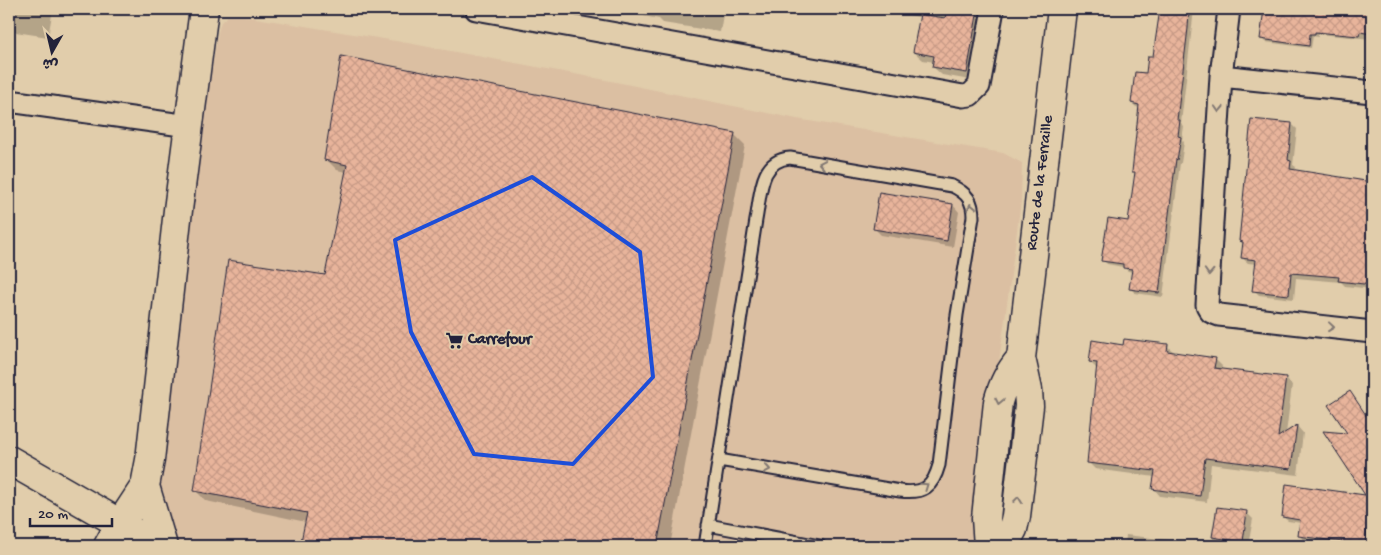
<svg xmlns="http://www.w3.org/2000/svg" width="1381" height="555" font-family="'Gochi Hand','Playpen Sans Arabic',sans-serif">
<defs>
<pattern id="building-cross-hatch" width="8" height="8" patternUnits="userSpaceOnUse" patternTransform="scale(1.25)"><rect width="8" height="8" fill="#e8b49b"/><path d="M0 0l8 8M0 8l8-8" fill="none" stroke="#c79a86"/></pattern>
</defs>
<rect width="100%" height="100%" fill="#e1cdab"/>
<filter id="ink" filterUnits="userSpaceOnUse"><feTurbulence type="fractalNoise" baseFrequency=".02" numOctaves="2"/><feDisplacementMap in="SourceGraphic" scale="10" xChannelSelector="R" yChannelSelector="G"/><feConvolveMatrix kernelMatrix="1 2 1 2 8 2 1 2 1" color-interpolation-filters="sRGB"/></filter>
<g filter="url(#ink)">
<!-- built -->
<path fill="#dbbfa2" d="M228,16H244L402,42L601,79L797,119L1003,153L1022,163L1021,201L974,546H181L135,520L218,32L221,22Z"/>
<!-- shadow -->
<path fill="#0003" d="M9,9H53L48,37L9,31Z
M606,9H724L720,32L663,23L659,19Z
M874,9H987L976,81L942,75L933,67L934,62L923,60L914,52L920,17Z
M1152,9H1194L1181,123L1184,126L1182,140L1184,142L1181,163H1180L1163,297L1135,293L1130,288L1133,272L1128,271L1123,267L1107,264L1103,260L1129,223L1136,174L1133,171L1140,108L1136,107L1132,103L1154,58L1160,16L1156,15L1152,11Z
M1265,9H1372V39L1318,34V37L1313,36L1311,48L1265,42L1262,39Z
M1292,124L1297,129L1293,165L1296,167L1295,171L1372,183V289L1345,286L1341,282L1296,278L1294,299L1259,295L1254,290L1257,264L1248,263L1242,258L1244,245L1240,241Z
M734,134L745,145L670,546H303L302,545L306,522L206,501L195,490L326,276L346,172L337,170L326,159Z
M953,205L959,212L953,247L881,235L874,228Z
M1124,346H1167L1174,352L1215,359L1222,366L1221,371L1285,378L1292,385L1286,434L1297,426L1303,433L1298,475L1211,464L1207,502L1160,496L1154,489L1155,477L1095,469L1088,462L1097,369L1090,362Z
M1350,392L1372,424V523L1369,546H1347L1304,540L1299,536L1301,523L1288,521L1283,517L1368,497L1349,435Z
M1218,508L1247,513L1253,519L1248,546H1125L1126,535L1212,545Z"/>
<!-- building -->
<path fill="url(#building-cross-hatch)" stroke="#22223b" d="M947,9H978L967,73L932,67L934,56L913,52L920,14L945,18Z
M1160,9L1189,11L1188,28L1177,120H1180L1178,136L1181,137L1177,160L1176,159L1159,293L1129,289L1132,269L1123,268V264L1101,261L1108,218L1128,221L1135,172H1132L1139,105L1131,103L1135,72L1146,73L1148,56H1153Z
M1264,9H1372V34L1360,32L1359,36L1315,32V34H1310L1309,46L1260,39Z
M341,56L735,133L657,546H300L307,513L194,491L228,260L325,275L347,165L324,160Z
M1251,119L1292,123L1288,160L1291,161L1290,169L1372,182V285L1338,281L1339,277L1291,273L1289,295L1252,291L1256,260L1241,258L1243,242L1239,241Z
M879,192L953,204L947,241L873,229Z
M1124,339L1168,344L1167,351L1216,358L1214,368L1286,377L1278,437L1297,425L1291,469L1205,458L1200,496L1152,489L1155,471L1087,463L1097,363L1089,362L1092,340L1123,345Z
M1350,391L1372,424V506L1370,503L1365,545L1298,536L1300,520L1282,517L1286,484L1365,495L1323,431L1347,433L1328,405Z
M1217,507L1247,511L1243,542L1212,537Z"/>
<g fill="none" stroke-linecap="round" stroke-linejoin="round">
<defs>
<path id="service" d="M708,525L820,546
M705,546L756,220C761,195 759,160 790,158L952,186C967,193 973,201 973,217L957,315L939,465C933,487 924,494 900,491L719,460"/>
<path id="minor" d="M476,9L963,96L970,95L979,86L993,9
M1229,9L1221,76L1207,305L1211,312L1219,315L1372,332
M1221,76L1372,92
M9,101L189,126"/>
<path id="tertiary" d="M145,486L163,546
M108,546L120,524L145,486L150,460L178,210L204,9
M988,546L986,518L998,402C1003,384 1009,372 1021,358
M1004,546L1013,529L1016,516L1029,406L1028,390L1021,358L1062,9"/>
<path id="secondary" d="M9,460L124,526L156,546"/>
</defs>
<!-- service casing -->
<use href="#service" stroke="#22223b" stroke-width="15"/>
<!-- minor casing -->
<use href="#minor" stroke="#22223b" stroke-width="25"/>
<!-- tertiary casing -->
<use href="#tertiary" stroke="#22223b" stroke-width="31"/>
<!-- secondary casing -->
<use href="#secondary" stroke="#22223b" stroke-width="31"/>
<!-- service -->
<use href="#service" stroke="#e1cdab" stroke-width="11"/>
<!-- minor -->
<use href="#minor" stroke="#e1cdab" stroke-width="21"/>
<!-- tertiary -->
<use href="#tertiary" stroke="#e1cdab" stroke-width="28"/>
<!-- secondary -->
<use href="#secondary" stroke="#e1cdab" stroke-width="28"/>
</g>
<!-- one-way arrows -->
<defs><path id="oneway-chevron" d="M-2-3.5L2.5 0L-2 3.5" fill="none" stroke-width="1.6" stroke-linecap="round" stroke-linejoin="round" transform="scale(1.25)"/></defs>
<g stroke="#827873">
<use href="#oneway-chevron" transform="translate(1219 109) rotate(93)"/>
<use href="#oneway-chevron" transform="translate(822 164) rotate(-170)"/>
<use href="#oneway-chevron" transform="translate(971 207) rotate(-103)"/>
<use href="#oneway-chevron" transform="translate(1209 272) rotate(93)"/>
<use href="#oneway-chevron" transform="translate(1331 327) rotate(6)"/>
<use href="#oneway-chevron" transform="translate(999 401) rotate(101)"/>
<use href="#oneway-chevron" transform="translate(767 469) rotate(10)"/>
<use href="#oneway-chevron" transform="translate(925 486) rotate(-35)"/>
<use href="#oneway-chevron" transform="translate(1018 500) rotate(-83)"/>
</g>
</g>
<!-- marked area -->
<path fill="none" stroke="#1d4ed8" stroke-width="4" stroke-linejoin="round" d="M532,177L640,252L653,377L573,464L474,454L411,332L395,240Z"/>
<!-- icons -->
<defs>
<symbol id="supermarket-bare" viewBox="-9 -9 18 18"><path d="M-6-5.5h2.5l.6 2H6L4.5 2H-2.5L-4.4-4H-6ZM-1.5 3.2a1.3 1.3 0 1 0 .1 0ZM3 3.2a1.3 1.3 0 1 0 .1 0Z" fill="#22223b" stroke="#e1cdab" stroke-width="2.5" paint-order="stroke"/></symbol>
</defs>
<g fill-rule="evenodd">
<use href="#supermarket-bare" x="442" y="328" width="25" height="25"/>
</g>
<g text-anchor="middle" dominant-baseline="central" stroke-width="4" stroke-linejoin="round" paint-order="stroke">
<!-- street labels -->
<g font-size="16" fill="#22223b" stroke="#e1cdab">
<text transform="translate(1041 183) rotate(-83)">Route de la Ferraille</text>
</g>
<!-- poi labels -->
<g font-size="16" font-weight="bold" fill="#22223b" stroke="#e1cdab" text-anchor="start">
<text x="468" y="340">Carrefour</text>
</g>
</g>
<!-- margin -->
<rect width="1381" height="555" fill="none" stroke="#e1cdab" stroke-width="30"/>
<rect x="15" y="15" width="1351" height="525" fill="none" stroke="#22223b" stroke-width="2" filter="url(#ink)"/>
<!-- north arrow -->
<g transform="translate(52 52) rotate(188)" stroke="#e1cdab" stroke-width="4" paint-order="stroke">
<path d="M0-4L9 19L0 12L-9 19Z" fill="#22223b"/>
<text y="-8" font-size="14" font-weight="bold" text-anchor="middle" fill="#22223b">ش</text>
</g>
<!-- scale -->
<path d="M30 518v8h82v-8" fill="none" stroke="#22223b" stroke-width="2.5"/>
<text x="38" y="518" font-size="15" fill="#22223b" stroke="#e1cdab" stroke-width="4" paint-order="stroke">20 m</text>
</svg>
